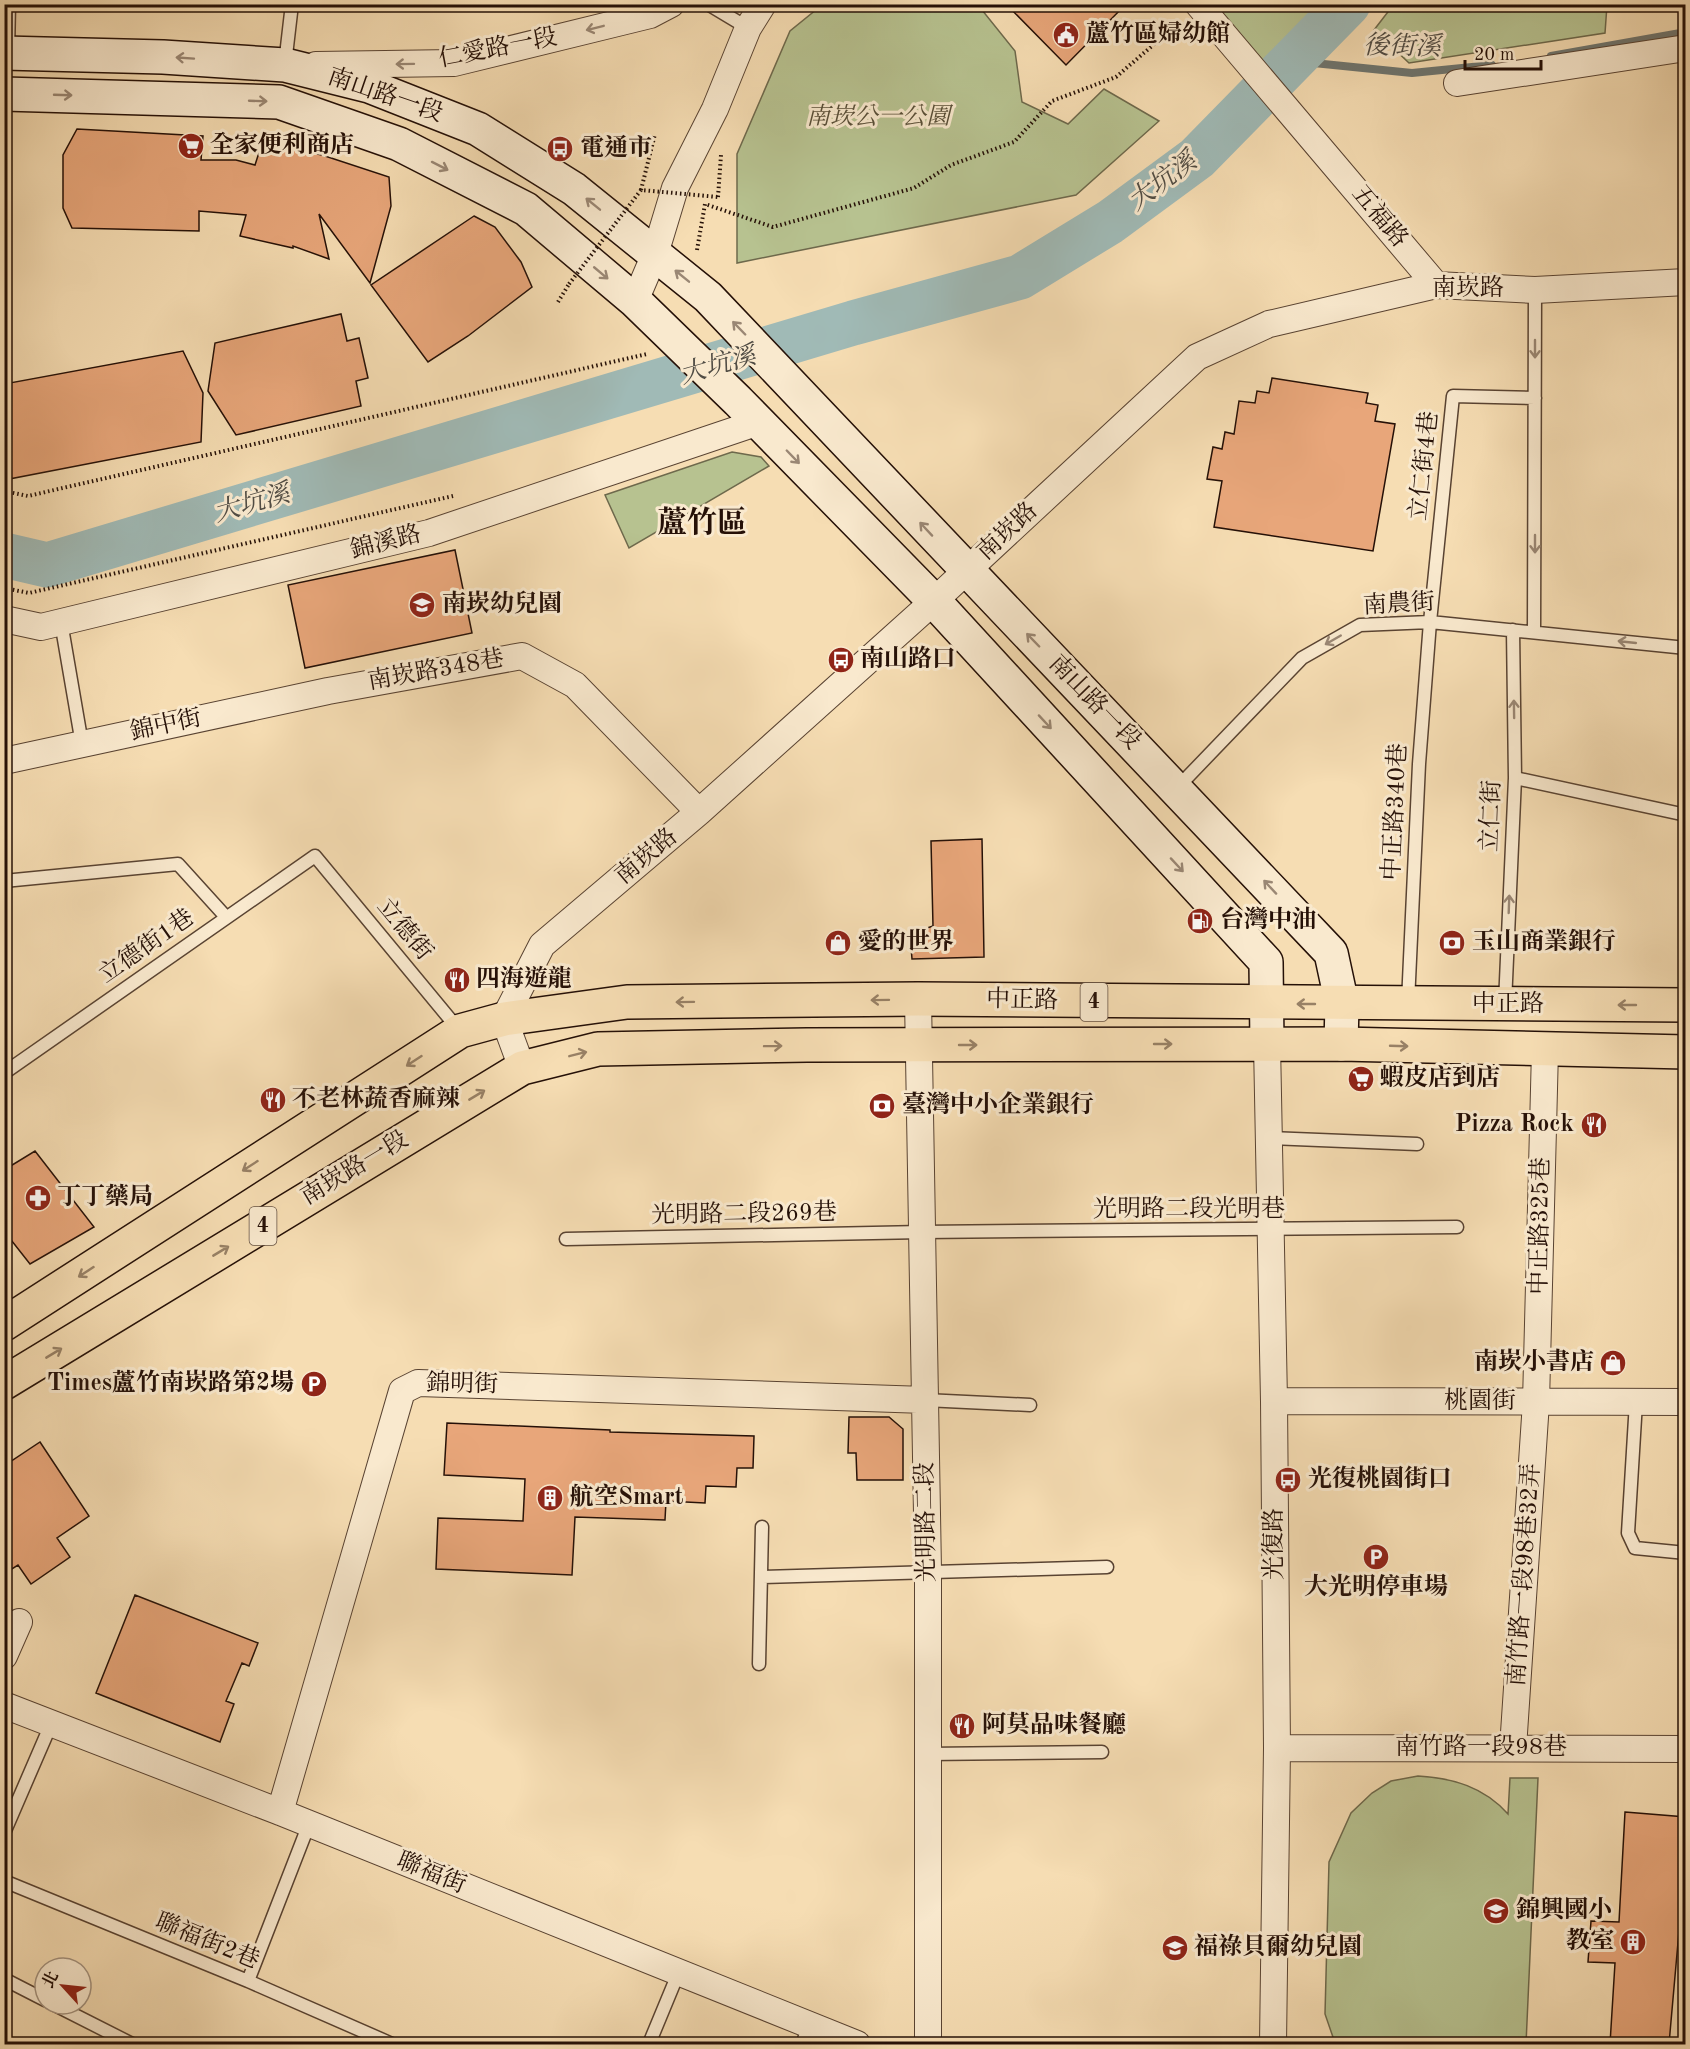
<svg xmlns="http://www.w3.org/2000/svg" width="1690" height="2049" font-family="'Old Standard TT','Noto Serif TC',serif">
<rect width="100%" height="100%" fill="#f6ddb3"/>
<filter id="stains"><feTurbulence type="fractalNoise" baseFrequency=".00333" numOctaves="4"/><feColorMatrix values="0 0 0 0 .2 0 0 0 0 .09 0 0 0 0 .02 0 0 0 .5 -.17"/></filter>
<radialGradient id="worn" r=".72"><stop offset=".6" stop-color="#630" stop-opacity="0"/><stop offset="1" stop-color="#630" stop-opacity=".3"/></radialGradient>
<!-- green -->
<path fill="#b7c290" stroke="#6e694c" stroke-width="1.5" d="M1200,4L1335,5L1328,20L1267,87Z
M1394,4L1607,5L1605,33L1409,63L1374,30Z
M822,5H978L1015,51L1022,102L1068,124L1104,89L1159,121L1076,195L737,263V154L790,31Z
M732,452L761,457L769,466L629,548L605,495Z
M1418,1776C1453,1778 1484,1787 1508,1814L1510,1778H1538L1526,2044L1335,2043L1325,2014L1329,1862L1351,1813L1372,1793L1391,1781Z"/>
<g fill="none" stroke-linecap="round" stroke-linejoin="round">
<!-- stream -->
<path stroke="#6f7670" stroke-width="8" d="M1551,56L1686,32
M1294,61L1412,73L1492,65"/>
<!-- river -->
<path stroke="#a0bab6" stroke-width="45" d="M4,555L47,565L853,323L1020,277L1110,222L1197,158L1348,4"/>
</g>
<!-- building -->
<path fill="#e8a67a" stroke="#251007" stroke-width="1.5" d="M1006,4H1126L1066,65Z
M77,129L203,136L201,160H236L255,165L262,143L322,155L389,177L391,206L370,283L319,214L329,259L293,246V248L240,236L246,215L199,211V231L72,228L63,208V155Z
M474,216L495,227L521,262L532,287L468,336L428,362L371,285Z
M341,314L347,341L359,338L368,378L356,381L361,406L236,435L208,391L215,343Z
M183,351L203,393L201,442L4,480V384Z
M1272,378L1368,393L1366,403L1378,405L1375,421L1395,424L1373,551L1214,527L1222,481L1207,479L1213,447L1222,449L1225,432L1234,434L1239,401L1255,403L1257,391L1269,393Z
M455,550L472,633L305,668L288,585Z
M982,839L984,957L912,959L910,934L933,926L931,841Z
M35,1151L94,1227L30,1264L4,1231V1170Z
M849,1417H889L903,1429V1480H857L856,1453H848Z
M447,1423L610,1430V1432L754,1436L753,1468H737L736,1487L706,1486L705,1503L666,1501L665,1520L575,1517L572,1575L436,1569L438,1518L523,1521L525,1479L444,1475Z
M40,1442L89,1516L57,1538L70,1557L31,1584L18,1565L4,1574V1466Z
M135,1595L258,1643L249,1666L242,1663L226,1701L234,1704L220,1742L96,1693Z
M1625,1812L1686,1817V1852L1669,2044H1610L1615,1963L1588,1962L1591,1921L1619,1922Z"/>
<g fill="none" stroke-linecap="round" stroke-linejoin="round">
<defs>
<path id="lane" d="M708,4L748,28
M8,52L9,4
M285,64L292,4
M61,622L82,744
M1534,631L1535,290
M1515,778L1686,815
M1177,788L1302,658L1360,625L1430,622L1686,648
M4,881L178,864L226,917
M1408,1002L1419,764L1430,622L1453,396L1535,398
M1505,1003L1515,778L1513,630
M4,1073L315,856L459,1030
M1269,1138L1417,1144
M566,1239L922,1232L1457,1227
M925,1400L1030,1405
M1636,1402L1628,1533L1635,1548L1686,1553
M763,1577L1107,1567
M759,1664L762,1527
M926,1754L1102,1752
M4,1833L52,1722
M4,1881L248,1981L392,2044
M4,1979L45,2000
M248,1981L309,1824
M53,2004L132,2044
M649,2044L678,1974
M802,2044L809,2027"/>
<path id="street" d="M1198,4L1436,285
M316,65L454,63L650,15L671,4
M1457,83L1686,48
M635,301L655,254L675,188L715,109L748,28L763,4
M4,619L41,627L429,533L759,422
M4,761L328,691L522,656L575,685L699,812
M918,999L928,1571V2044
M1267,1044L1274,1401L1277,1748L1273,2044
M522,1068L504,1019L542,945L699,812L934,601L1197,357L1269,324L1436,285L1535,290L1686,282
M1274,1401L1686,1402
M4,1656L19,1622
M4,1705L280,1812L857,2044
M1277,1748L1686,1749
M1513,1748L1536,1402L1545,1050
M280,1812L402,1391L418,1383L925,1400"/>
<path id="secondary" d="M4,53L163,57L285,65L369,86L478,129L574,189L708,297L1331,953L1342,1004L1341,1044
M4,94L279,102L399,144L526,209L635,301L738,401L934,601L1266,962L1267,1044"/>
<path id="primary" d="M4,1324L460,1031L504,1019L627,1002L918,999L1686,1005
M4,1383L522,1068L598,1049L807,1045L1341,1044L1686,1052"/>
</defs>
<!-- lane casing -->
<use href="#lane" stroke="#594332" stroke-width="15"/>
<!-- street casing -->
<use href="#street" stroke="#594332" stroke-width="28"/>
<!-- secondary casing -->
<use href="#secondary" stroke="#251007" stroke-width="36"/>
<!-- primary casing -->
<use href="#primary" stroke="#251007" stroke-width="36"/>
<!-- path -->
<path stroke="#251007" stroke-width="4" stroke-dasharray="1.5 3" stroke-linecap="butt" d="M641,190L655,134
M718,197L721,155
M697,250L705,204L773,227L914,188L951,165L1014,142L1052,101L1116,77L1181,21
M558,302L569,284
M4,491L28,496L647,354
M4,588L29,593L453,496"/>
<!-- lane -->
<use href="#lane" stroke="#f9e9ce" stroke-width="12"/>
<!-- street -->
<use href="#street" stroke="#f9e9ce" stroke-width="26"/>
<!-- secondary -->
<use href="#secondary" stroke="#f9e9ce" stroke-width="33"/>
<!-- primary -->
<use href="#primary" stroke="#f6ddb3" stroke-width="33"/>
<!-- path-bridge -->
<path stroke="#251007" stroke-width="4" stroke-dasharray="1.5 3" stroke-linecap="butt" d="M569,284L641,190L718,197"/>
</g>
<!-- one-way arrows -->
<defs><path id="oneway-shaft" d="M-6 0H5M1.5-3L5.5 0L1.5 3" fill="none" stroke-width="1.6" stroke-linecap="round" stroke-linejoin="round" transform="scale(1.5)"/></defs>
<g stroke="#9a8774">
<use href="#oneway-shaft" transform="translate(595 28) rotate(166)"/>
<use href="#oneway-shaft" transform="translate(185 58) rotate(-176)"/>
<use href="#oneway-shaft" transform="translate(405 64) rotate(179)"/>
<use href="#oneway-shaft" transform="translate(63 95) rotate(2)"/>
<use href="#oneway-shaft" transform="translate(258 101) rotate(2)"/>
<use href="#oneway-shaft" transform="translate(440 166) rotate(27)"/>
<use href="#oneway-shaft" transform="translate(593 204) rotate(-141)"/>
<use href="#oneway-shaft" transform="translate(601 273) rotate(40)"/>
<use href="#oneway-shaft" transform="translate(682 276) rotate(-141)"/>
<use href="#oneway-shaft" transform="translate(739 328) rotate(-134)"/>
<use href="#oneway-shaft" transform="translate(1535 349) rotate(90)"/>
<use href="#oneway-shaft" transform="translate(793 457) rotate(46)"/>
<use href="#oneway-shaft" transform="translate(926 529) rotate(-133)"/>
<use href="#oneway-shaft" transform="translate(1535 544) rotate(90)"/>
<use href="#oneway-shaft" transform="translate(1033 640) rotate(-134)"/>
<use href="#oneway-shaft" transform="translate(1333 640) rotate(150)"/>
<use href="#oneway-shaft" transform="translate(1627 642) rotate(-174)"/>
<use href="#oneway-shaft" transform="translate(1514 709) rotate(-91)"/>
<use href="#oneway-shaft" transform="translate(1045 722) rotate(47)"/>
<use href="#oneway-shaft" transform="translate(1177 865) rotate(47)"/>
<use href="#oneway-shaft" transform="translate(1270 887) rotate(-133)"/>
<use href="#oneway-shaft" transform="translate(1509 904) rotate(-88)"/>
</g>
<g stroke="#988166">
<use href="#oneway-shaft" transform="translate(880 1000) rotate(179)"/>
<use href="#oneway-shaft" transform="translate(685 1002) rotate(179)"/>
<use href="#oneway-shaft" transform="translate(1306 1004) rotate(-180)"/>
<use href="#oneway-shaft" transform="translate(1627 1005) rotate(-180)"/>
<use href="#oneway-shaft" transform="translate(1163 1044)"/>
<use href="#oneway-shaft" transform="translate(968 1045)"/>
<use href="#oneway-shaft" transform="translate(773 1046) rotate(-1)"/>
<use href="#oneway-shaft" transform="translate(1399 1046) rotate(2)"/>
<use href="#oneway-shaft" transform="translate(578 1054) rotate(-14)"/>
<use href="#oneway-shaft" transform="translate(414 1061) rotate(147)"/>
<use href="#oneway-shaft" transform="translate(477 1095) rotate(-31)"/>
<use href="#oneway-shaft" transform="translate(250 1166) rotate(147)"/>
<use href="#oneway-shaft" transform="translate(221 1251) rotate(-31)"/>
<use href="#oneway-shaft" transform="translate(86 1272) rotate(147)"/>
<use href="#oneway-shaft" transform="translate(54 1353) rotate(-31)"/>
</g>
<!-- icons -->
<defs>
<symbol id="civic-disc" viewBox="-11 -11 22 22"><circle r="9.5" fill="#8f2418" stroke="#f9e9ce"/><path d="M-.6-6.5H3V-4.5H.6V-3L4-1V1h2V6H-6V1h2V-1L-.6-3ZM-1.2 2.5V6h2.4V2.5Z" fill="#fff"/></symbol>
<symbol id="supermarket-disc" viewBox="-11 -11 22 22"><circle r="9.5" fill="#8f2418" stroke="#f9e9ce"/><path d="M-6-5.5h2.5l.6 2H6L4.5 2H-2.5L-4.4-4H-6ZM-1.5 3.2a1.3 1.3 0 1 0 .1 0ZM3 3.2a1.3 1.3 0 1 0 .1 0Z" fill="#fff"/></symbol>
<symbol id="bus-disc" viewBox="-11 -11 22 22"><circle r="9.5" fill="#8f2418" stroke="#f9e9ce"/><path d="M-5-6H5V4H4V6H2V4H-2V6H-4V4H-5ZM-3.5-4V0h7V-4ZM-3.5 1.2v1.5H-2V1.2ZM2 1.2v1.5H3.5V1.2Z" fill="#fff"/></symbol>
<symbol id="school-disc" viewBox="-11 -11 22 22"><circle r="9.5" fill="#8f2418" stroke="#f9e9ce"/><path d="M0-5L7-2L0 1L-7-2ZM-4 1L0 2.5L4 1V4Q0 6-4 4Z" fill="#fff"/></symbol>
<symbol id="fuel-disc" viewBox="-11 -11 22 22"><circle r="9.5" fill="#8f2418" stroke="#f9e9ce"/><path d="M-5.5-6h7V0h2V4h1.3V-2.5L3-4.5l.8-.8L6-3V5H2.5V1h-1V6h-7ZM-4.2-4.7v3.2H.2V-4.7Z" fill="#fff"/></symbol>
<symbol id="shop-disc" viewBox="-11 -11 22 22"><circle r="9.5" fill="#8f2418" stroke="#f9e9ce"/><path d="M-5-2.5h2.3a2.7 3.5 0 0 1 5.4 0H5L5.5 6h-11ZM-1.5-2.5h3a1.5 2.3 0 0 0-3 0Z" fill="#fff"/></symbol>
<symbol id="bank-disc" viewBox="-11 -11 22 22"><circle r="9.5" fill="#8f2418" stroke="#f9e9ce"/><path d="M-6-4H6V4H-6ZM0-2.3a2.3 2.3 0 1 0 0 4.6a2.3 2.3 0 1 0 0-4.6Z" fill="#fff"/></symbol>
<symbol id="restaurant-disc" viewBox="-11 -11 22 22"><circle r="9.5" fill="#8f2418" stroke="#f9e9ce"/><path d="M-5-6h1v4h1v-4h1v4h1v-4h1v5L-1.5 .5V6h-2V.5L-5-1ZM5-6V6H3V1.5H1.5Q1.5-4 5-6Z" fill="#fff"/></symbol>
<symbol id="pharmacy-disc" viewBox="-11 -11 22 22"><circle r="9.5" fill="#8f2418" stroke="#f9e9ce"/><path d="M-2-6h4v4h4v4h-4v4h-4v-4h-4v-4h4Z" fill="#fff"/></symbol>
<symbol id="parking-disc" viewBox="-11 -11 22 22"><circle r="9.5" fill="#8f2418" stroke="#f9e9ce"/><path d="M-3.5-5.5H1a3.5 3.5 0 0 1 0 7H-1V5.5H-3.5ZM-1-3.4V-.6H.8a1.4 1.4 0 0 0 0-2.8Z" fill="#fff"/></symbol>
<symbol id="building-disc" viewBox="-11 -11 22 22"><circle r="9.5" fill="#8f2418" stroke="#f9e9ce"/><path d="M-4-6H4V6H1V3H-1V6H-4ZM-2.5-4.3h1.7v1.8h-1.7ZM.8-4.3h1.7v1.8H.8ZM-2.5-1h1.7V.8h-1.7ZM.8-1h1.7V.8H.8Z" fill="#fff"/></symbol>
</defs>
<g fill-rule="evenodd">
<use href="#civic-disc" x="1051" y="20" width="30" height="30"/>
<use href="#supermarket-disc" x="176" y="131" width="30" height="30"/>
<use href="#bus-disc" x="545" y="134" width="30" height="30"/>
<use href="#school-disc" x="407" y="590" width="30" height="30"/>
<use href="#bus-disc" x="826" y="645" width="30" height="30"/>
<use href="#fuel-disc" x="1185" y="906" width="30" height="30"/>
<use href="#shop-disc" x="823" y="928" width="30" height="30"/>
<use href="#bank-disc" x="1437" y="928" width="30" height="30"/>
<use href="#restaurant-disc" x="442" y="965" width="30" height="30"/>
<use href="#supermarket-disc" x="1346" y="1064" width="30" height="30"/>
<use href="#restaurant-disc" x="258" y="1085" width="30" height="30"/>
<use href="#bank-disc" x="867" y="1091" width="30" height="30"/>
<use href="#restaurant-disc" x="1579" y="1110" width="30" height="30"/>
<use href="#pharmacy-disc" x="23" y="1183" width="30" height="30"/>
<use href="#shop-disc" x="1598" y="1348" width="30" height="30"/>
<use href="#parking-disc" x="299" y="1369" width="30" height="30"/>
<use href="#bus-disc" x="1273" y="1465" width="30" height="30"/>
<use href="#building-disc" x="535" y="1483" width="30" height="30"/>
<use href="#parking-disc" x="1361" y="1542" width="30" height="30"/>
<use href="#restaurant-disc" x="947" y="1711" width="30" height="30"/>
<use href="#school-disc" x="1481" y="1896" width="30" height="30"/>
<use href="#building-disc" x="1618" y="1927" width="30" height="30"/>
<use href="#school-disc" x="1160" y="1933" width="30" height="30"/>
</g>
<g text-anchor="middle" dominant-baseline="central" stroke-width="6" stroke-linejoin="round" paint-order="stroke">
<!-- shield labels -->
<g fill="#f9e9ce" stroke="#655143" stroke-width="1.5">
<rect x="1080.5" y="983" width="27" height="38" rx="4.5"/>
<rect x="249.5" y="1207" width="27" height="38" rx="4.5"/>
</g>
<g font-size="22" font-weight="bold" fill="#251007">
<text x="1094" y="1002">4</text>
<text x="263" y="1226">4</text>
</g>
<!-- poi labels -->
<g font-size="24" font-weight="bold" fill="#251007" stroke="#f9e9ce" text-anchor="start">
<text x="1086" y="35">蘆竹區婦幼館</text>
<text x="210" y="146">全家便利商店</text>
<text x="580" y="149">電通市</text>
<text x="442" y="605">南崁幼兒園</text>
<text x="860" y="660">南山路口</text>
<text x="1220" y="921">台灣中油</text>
<text x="858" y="943">愛的世界</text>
<text x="1472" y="943">玉山商業銀行</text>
<text x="476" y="980">四海遊龍</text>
<text x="1380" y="1079">蝦皮店到店</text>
<text x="292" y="1100">不老林蔬香麻辣</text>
<text x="902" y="1106">臺灣中小企業銀行</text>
<text x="1574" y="1125" text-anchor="end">Pizza Rock</text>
<text x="57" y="1198">丁丁藥局</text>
<text x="1594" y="1363" text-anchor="end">南崁小書店</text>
<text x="294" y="1384" text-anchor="end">Times蘆竹南崁路第2場</text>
<text x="1308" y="1480">光復桃園街口</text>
<text x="570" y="1498">航空Smart</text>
<text x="1376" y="1588" text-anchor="middle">大光明停車場</text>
<text x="982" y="1726">阿莫品味餐廳</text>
<text x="1516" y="1911">錦興國小</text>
<text x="1614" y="1942" text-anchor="end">教室</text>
<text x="1194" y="1948">福祿貝爾幼兒園</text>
</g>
<!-- street labels -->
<g font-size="24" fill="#251007" stroke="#f9e9ce">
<text transform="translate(498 49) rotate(-11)">仁愛路一段</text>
<text transform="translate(385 96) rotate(19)">南山路一段</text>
<text transform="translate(1379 217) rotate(50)">五福路</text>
<text x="1468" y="289">南崁路</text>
<text transform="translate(1425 466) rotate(-84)">立仁街4巷</text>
<text transform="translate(1008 532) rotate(-43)">南崁路</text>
<text transform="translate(386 543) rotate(-14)">錦溪路</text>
<text transform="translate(1399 605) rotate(-3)">南農街</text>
<text transform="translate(436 671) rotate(-10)">南崁路348巷</text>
<text transform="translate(1094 703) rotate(46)">南山路一段</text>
<text transform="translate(166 726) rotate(-12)">錦中街</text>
<text transform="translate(1396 812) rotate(-87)">中正路340巷</text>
<text transform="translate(1492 816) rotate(-88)">立仁街</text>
<text transform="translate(647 857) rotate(-40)">南崁路</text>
<text transform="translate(404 930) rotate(50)">立德街</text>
<text transform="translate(147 947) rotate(-35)">立德街1巷</text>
<text transform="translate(1022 1001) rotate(1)">中正路</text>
<text x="1508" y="1005">中正路</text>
<text transform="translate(355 1169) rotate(-31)">南崁路一段</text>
<text x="1189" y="1210">光明路二段光明巷</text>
<text transform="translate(744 1215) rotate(-1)">光明路二段269巷</text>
<text transform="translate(1541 1226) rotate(-89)">中正路325巷</text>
<text transform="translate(462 1385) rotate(1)">錦明街</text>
<text x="1480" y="1402">桃園街</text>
<text transform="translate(927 1522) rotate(-91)">光明路二段</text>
<text transform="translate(1275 1544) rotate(-90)">光復路</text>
<text transform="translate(1525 1575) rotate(-86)">南竹路一段98巷32弄</text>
<text x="1481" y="1748">南竹路一段98巷</text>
<text transform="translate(431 1874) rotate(22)">聯福街</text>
<text transform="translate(207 1942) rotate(22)">聯福街2巷</text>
</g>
<!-- park labels -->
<g font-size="24" font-style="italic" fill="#584e37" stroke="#f9e9ce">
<text x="878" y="118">南崁公一公園</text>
</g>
<!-- water labels -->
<g font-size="26" font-style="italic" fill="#504c44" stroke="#f9e9ce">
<text transform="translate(1402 47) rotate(1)">後街溪</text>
<text transform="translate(1163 182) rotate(-37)">大坑溪</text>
<text transform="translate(718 366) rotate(-16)">大坑溪</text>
<text transform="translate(252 504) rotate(-16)">大坑溪</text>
</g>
<!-- district labels -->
<g font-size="30" font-weight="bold" fill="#251007" stroke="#f9e9ce">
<text x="702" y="524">蘆竹區</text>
</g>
</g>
<!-- margin -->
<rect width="1690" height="2049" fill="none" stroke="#f6ddb3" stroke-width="24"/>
<rect x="6" y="6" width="1678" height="2037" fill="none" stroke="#251007" stroke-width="3"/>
<rect x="12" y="12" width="1666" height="2025" fill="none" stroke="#251007" stroke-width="1.5"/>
<!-- north arrow -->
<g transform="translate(63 1986) rotate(297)"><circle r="28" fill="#f9e9ce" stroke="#a4927e" stroke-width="1.5"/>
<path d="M0-4.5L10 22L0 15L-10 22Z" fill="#8f2418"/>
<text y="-9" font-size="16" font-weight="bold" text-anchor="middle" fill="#251007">北</text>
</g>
<!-- scale -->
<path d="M1465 60v9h76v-9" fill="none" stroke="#251007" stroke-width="3"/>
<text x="1474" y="60" font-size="18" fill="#251007" stroke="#f9e9ce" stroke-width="4.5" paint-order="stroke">20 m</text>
<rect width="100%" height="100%" filter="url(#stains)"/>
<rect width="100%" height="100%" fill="url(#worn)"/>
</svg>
